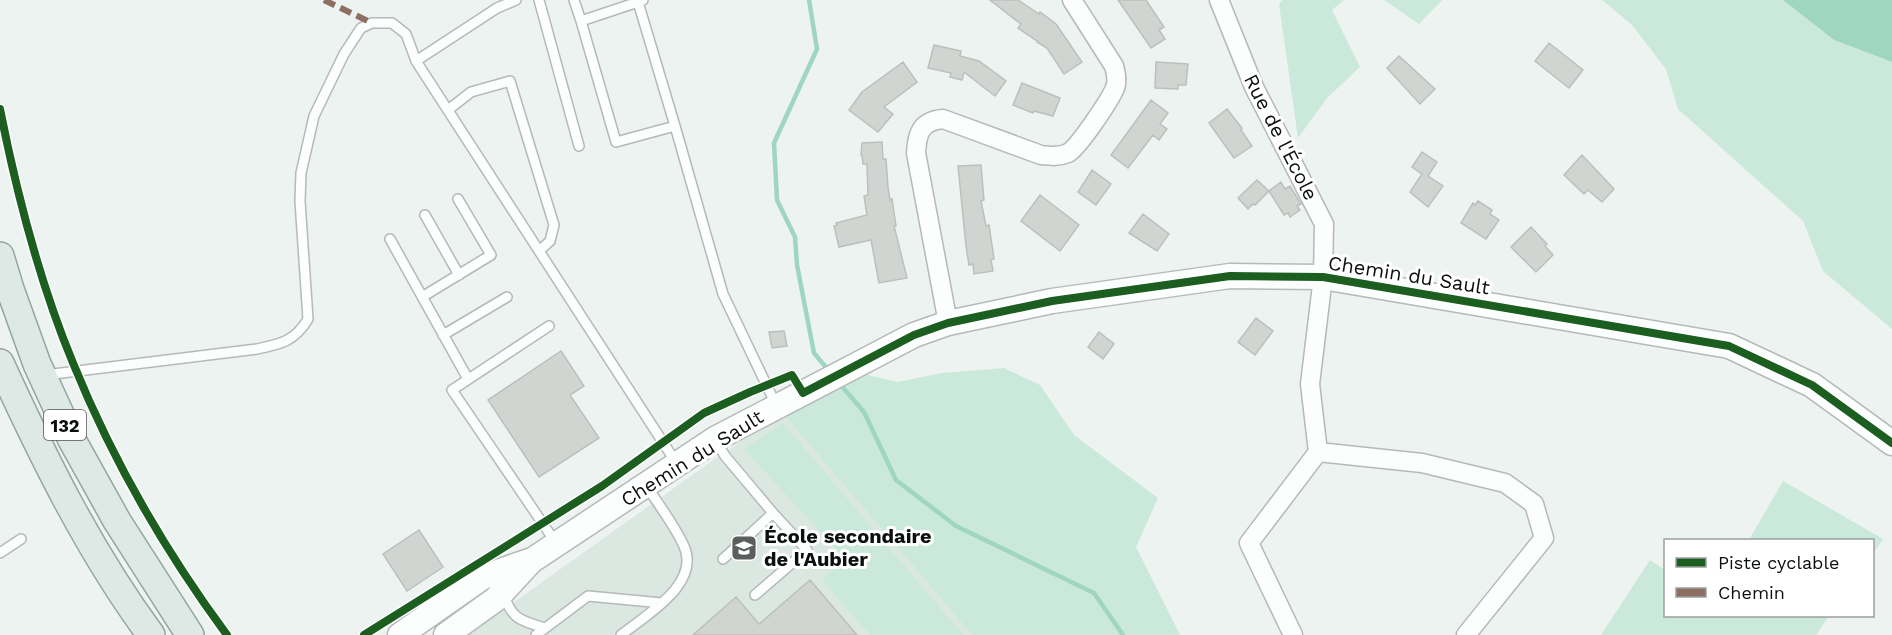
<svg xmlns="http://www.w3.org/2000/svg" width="1892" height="635" font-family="'Work Sans',sans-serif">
<rect width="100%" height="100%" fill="#edf3f0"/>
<!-- built -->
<path fill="#dbe8e2" d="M782,413L972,635H468L712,461Z"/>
<!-- green -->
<path fill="#cae9db" d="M1283,0H1344L1332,10L1360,67L1327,98L1298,138L1279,4Z
M1384,0H1442L1419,24Z
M1602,0H1783L1834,40L1892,62V329L1823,271L1803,221L1678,109L1666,69L1632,25Z
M1004,368L1040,385L1074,435L1158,498L1136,547L1180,635H972L782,413L863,374L898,382L942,373Z
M783,423L963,635H870L822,580L844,558L744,449Z
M1783,481L1883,539L1873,554L1872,540H1749Z
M1650,560L1665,570L1666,616H1829L1816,635H1601Z"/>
<!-- water -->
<path fill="#9fd6bf" d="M1783,0H1892V62L1834,40Z"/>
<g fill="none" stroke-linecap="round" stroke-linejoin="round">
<!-- stream -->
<path stroke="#9fd6bf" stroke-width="4.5" d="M809,0L817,49L774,143L777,200L795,237L797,265L814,353L830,372
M839,383L864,412L896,480L956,526L1094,593L1123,635"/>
</g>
<!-- building -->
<path fill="#d0d5d2" stroke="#bbc0bd" stroke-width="1.5" d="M990,0H1018L1039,14L1040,12L1056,24L1082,62L1064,74L1047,48L1037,42L1038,40L1037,41L1018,28L1021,24Z
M1118,0H1146L1164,27L1159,30L1165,39L1151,48Z
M1549,43L1583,70L1569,88L1535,61Z
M934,45L961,51L960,56L979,61L1006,81L995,96L964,72L962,80L950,77L951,73L928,68Z
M1399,56L1435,89L1420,104L1387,68Z
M903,62L917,82L884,107L893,114L878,132L849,110L862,92Z
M1156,62L1188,64L1186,85H1178V89L1155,88Z
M1022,83L1060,98L1053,116L1034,111L1033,113L1013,105Z
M1151,100L1168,113L1160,124L1167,129L1159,140L1153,135L1128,168L1111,155Z
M1227,109L1242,128L1241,130L1252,146L1234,158L1209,123Z
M882,142L883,159H886L888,187L890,200L892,199L896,226H894L907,278L879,283L871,240L839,247L834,226L837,225L836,223L867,215L864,196L868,195L867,164H863L862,155H861L862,143Z
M1422,152L1437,162L1428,176L1443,186L1428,207L1410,192L1422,174L1412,167Z
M1582,155L1614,189L1602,202L1588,190L1584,194L1564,175Z
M981,165L984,200L981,201L986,226L989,225L994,259L991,260L993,271L974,274L973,264L969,265L966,246L958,166Z
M1092,170L1111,184L1096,205L1078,192Z
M1257,180L1269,191L1281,182L1285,189L1290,186L1301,204L1297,206L1300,210L1290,217L1288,213L1284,215L1269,191L1255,205L1253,204L1248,209L1238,198Z
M1040,195L1079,225L1060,251L1021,221Z
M1478,201L1492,210L1490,214L1499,220L1486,239L1461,223L1473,203L1475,205Z
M1143,214L1169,234L1157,251L1129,233Z
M1531,227L1547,244L1545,246L1553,255L1536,272L1511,247Z
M1256,318L1273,331L1255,355L1238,342Z
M784,331L787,346L772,348L769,332Z
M1099,332L1114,344L1103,359L1088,347Z
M561,351L584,386L570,395L599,438L539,477L488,400Z
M419,530L443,567L407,591L383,554Z
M810,580L857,635H693L736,597L759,624Z"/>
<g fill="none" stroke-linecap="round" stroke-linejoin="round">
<defs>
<path id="lane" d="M516,0L497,8L416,61L677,464
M539,0L579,146
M574,0L581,21
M638,0V2L675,126L616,142L581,21L638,2L643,0
M448,110L471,92L510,81L554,225L550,241L540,250
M675,126L723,294L776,405
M425,215L459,275
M390,239L468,379
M422,297L491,255L458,199
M549,326L452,390L556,543
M443,335L507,297
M45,375L257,349C281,344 295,341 308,319L300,201L301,173L314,116L344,54L361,28L372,23H392L406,34L416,61
M715,439L725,456L773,513L723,559
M0,553L21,539
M504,595C512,620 522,621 545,628
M755,595L807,550L773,513
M536,635L588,596L662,603
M621,635C646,615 703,583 683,544C673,523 658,504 646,485"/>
<path id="street" d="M1219,0L1254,87L1324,224L1323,277L1310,384L1318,452L1249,543L1293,635
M948,323L916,153C917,133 921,121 943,119L1041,155C1051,156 1059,157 1068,153C1078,148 1110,100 1115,88C1118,81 1116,73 1114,66L1072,0
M1318,452L1422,463L1505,483L1534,504L1544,538L1466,635"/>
<path id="secondary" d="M400,635L483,577L529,561
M446,635L496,599L531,561L715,439L914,335L948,323L1052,301L1230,276L1323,277L1729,346L1812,385L1892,443"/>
<path id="primary" d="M0,256L10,289L37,364L72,440L117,521L190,635
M0,363C43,457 89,551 151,635"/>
</defs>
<!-- lane casing -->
<use href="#lane" stroke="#b5b9b7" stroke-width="12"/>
<!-- street casing -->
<use href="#street" stroke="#b5b9b7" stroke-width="21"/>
<!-- secondary casing -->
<use href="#secondary" stroke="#b5b9b7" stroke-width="27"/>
<!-- primary casing -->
<use href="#primary" stroke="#93a59f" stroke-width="30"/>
<!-- lane -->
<use href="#lane" stroke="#fcfdfd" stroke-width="9"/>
<!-- street -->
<use href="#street" stroke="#fcfdfd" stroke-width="18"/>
<!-- secondary -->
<use href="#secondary" stroke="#fcfdfd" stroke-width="24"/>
<!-- primary -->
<use href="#primary" stroke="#dee8e4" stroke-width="27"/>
<!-- quiet -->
<path stroke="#8d6e63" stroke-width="6" stroke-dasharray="12 6" stroke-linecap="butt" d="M324,0L372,23"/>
<defs>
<path id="cycleway" d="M0,109C17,195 39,281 73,363C112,459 165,551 227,635
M364,635L602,486L704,413L750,392L792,375L803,393L914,335L948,323L1052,301L1230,276L1323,277L1729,346L1812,385L1892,443"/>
</defs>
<!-- cycleway casing -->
<use href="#cycleway" stroke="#fff" stroke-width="11"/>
<!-- cycleway -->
<use href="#cycleway" stroke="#1b5e20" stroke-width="8"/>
</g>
<!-- icons -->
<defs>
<symbol id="school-square" viewBox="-11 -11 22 22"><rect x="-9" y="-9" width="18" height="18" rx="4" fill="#5a5f5c" stroke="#fff"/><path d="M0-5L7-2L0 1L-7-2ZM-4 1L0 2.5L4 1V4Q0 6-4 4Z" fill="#fff"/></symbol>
</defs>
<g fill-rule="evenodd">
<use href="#school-square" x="729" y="533" width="30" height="30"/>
</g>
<g text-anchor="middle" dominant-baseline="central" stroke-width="6" stroke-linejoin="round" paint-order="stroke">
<!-- shield labels -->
<rect fill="#fff" stroke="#545756" stroke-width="1.5" x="44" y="410" width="42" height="30" rx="4.5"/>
<g font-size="18" font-weight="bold" fill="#0b0f0d">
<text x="65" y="425">132</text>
</g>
<!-- street labels -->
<g font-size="20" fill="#0b0f0d" stroke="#fff">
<text transform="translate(1281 137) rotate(63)">Rue de l'École</text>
<text transform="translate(1409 275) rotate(9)">Chemin du Sault</text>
<text transform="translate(692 458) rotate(-32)">Chemin du Sault</text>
</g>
<!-- poi labels -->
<g font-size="20" font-weight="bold" fill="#0b0f0d" stroke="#fff" text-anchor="start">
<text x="764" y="536">École secondaire<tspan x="764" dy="23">de l'Aubier</tspan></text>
</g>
</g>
<!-- legend -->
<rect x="1664" y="539" width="210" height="78" fill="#ffffff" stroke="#9d9f9e" stroke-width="1.5"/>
<rect x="1676" y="558" width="30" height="9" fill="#1b5e20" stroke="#9d9f9e" stroke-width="1.5"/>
<text x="1718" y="569" font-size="18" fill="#0b0f0d">Piste cyclable</text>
<rect x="1676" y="588" width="30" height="9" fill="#8d6e63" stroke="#9d9f9e" stroke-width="1.5"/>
<text x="1718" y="599" font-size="18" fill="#0b0f0d">Chemin</text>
</svg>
